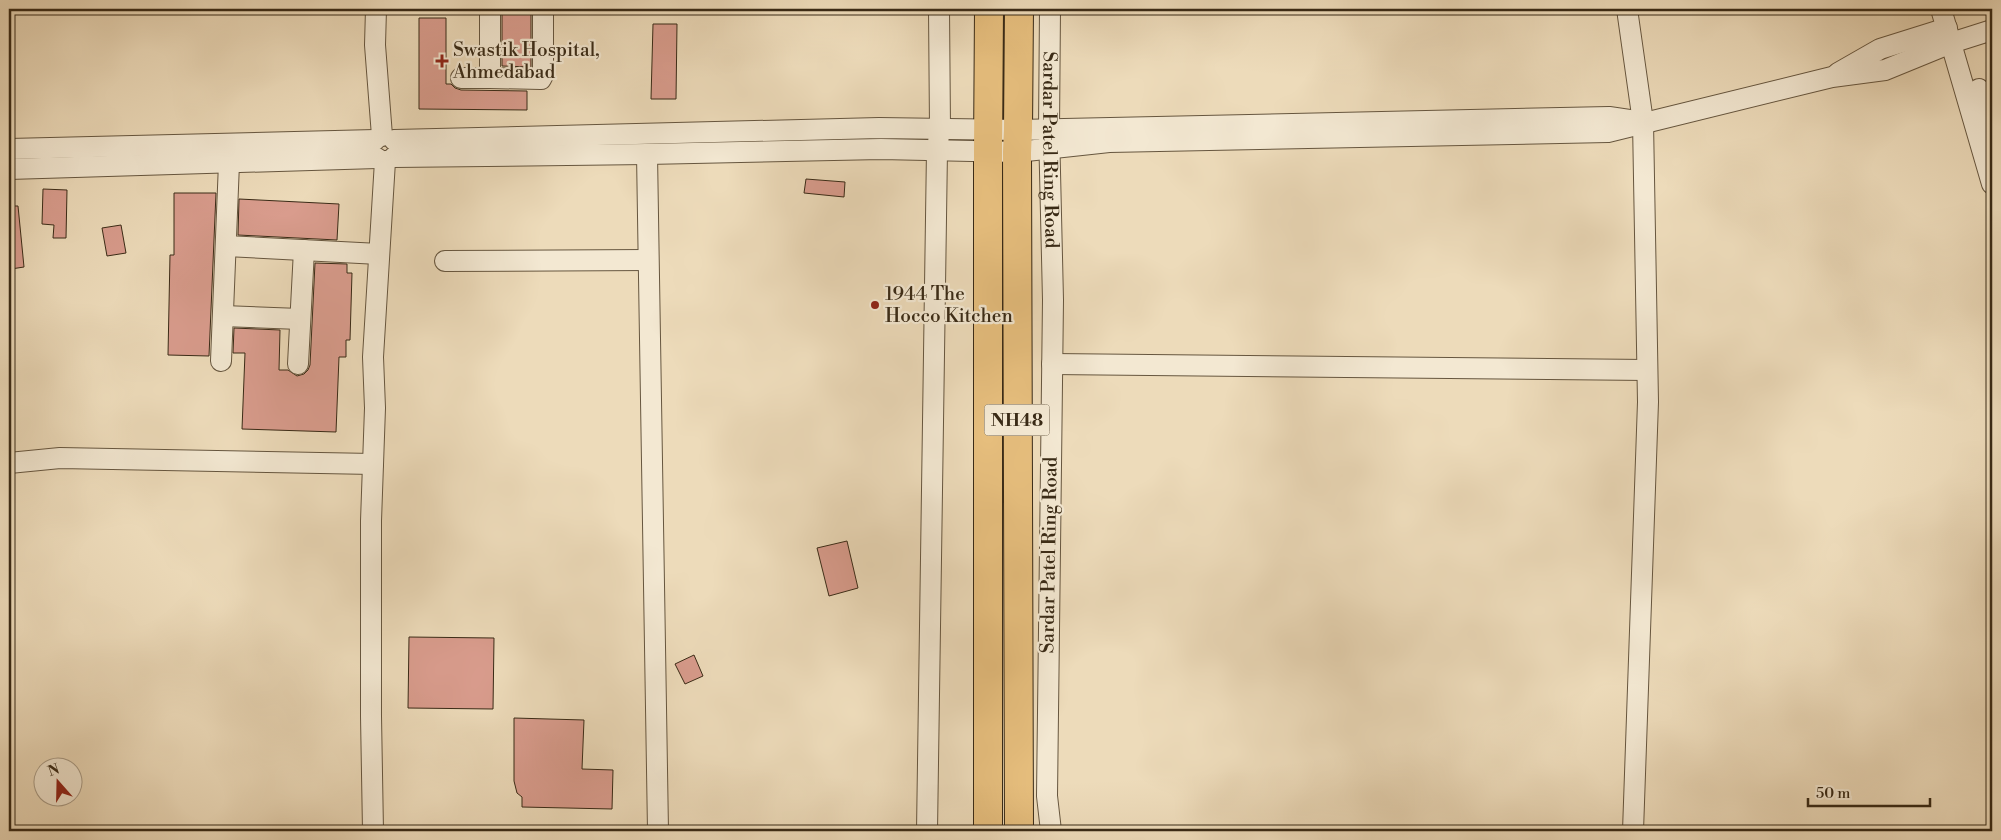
<svg xmlns="http://www.w3.org/2000/svg" width="2001" height="840" font-family="'Libre Bodoni',serif">
<rect width="100%" height="100%" fill="#eddbba"/>
<filter id="stains"><feTurbulence type="fractalNoise" baseFrequency=".004" numOctaves="4"/><feColorMatrix values="0 0 0 0 .2 0 0 0 0 .09 0 0 0 0 .02 0 0 0 .5 -.17"/></filter>
<radialGradient id="worn" r=".72"><stop offset=".6" stop-color="#630" stop-opacity="0"/><stop offset="1" stop-color="#630" stop-opacity=".3"/></radialGradient>
<!-- building -->
<path fill="#d99c8d" stroke="#392a16" d="M502,9H531V67L502,66Z
M419,18H446V84H451L455,88L461,90L527,91V110L419,109Z
M653,24H677L676,99H651Z
M806,179L845,182L844,197L804,193Z
M43,189L67,190L66,238H53L54,225L42,224Z
M174,193H216L209,356L168,355L170,255H174Z
M239,199L339,204L337,240L238,235Z
M9,206H18L24,267L11,269L9,242Z
M121,225L126,253L107,256L102,228Z
M315,263L347,264V273H352L350,340H346V357H339L336,432L242,429L245,353H233L234,328L280,330L279,370H288L297,376L304,374L308,370L310,365Z
M847,541L858,588L829,596L817,548Z
M409,637L494,638L493,709L408,708Z
M694,655L703,676L685,684L675,664Z
M514,718L584,720L582,769L613,770L612,809L522,807V797L517,793L514,781Z"/>
<g fill="none" stroke-linecap="round" stroke-linejoin="round">
<defs>
<g id="minor">
<path d="M376,9L375,45L382,136"/>
<path id="s1" d="M1050,9L1049,129L1053,300L1047,796L1051,831"/>
<path d="M1627,9L1643,122L1648,402L1633,831"/>
<path d="M1941,9L1992,184"/>
<path d="M1838,73L1880,49L1947,28"/>
<path d="M461,78H490V9"/>
<path d="M490,78L541,79L543,75V9"/>
<path d="M1979,89L1992,132"/>
<path d="M394,140L879,128L1018,130L1609,117L1636,121"/>
<path d="M9,149L375,140"/>
<path d="M647,154L658,831"/>
<path d="M394,157L647,154L881,149L1017,152L1109,142L1608,132L1832,77L1885,70L1951,43L1992,30"/>
<path d="M9,169L377,158"/>
<path d="M226,246L379,254"/>
<path d="M445,261L648,260"/>
<path d="M223,316L300,319"/>
<path d="M221,361L229,163"/>
<path d="M298,364L304,250"/>
<path d="M1052,364L1647,370"/>
<path d="M9,463L60,458L373,464"/>
<path d="M373,831L371,716V521L375,408L373,357L385,161"/>
<path d="M927,831L937,150L940,128L939,9"/>
</g>
<path id="highway" d="M988,831V150L989,9
M1019,831L1017,152L1018,130L1019,9"/>
</defs>
<!-- minor casing -->
<use href="#minor" stroke="#66563f" stroke-width="22"/>
<!-- highway casing -->
<use href="#highway" stroke="#392a16" stroke-width="30"/>
<!-- minor -->
<use href="#minor" stroke="#f3e8d2" stroke-width="20"/>
<!-- highway -->
<use href="#highway" stroke="#e6be7d" stroke-width="28"/>
</g>
<!-- markers -->
<g fill="#8f2418" stroke="#f3e8d2" stroke-width="2">
<path d="M439.5 53.5h5v5h5v5h-5v5h-5v-5h-5v-5h5z"/>
<circle cx="875" cy="305" r="5"/>
</g>
<g text-anchor="middle" dominant-baseline="central" stroke-width="4.5" stroke-linejoin="round" paint-order="stroke">
<!-- shield labels -->
<rect fill="#f3e8d2" stroke="#71634e" stroke-width="1" x="984.5" y="404.5" width="65" height="31" rx="4"/>
<g font-size="18" font-weight="bold" fill="#392a16">
<text x="1017" y="420">NH48</text>
</g>
<!-- poi labels -->
<g font-size="19" fill="#392a16" stroke="#f3e8d2" text-anchor="start">
<text x="453" y="50">Swastik Hospital,<tspan x="453" dy="22">Ahmedabad</tspan></text>
<text x="885" y="294">1944 The<tspan x="885" dy="22">Hocco Kitchen</tspan></text>
</g>
<!-- street labels -->
<g font-size="19" fill="#392a16" stroke="#f3e8d2">
<text stroke="none"><textPath href="#s1" startOffset="141">Sardar Patel Ring Road</textPath></text>
<text transform="translate(1049 555) rotate(-89)">Sardar Patel Ring Road</text>
</g>
</g>
<!-- margin -->
<rect width="2001" height="840" fill="none" stroke="#eddbba" stroke-width="30"/>
<rect x="10" y="10" width="1981" height="820" fill="none" stroke="#392a16" stroke-width="2.5"/>
<rect x="15" y="15" width="1971" height="810" fill="none" stroke="#392a16"/>
<!-- north arrow -->
<g transform="translate(58 782) rotate(340)"><circle r="24" fill="#f3e8d2" stroke="#a99c87"/>
<path d="M0-4L9 19L0 12L-9 19Z" fill="#8f2418"/>
<text y="-8" font-size="14" font-weight="bold" text-anchor="middle" fill="#392a16">N</text>
</g>
<!-- scale -->
<path d="M1808 798v8h122v-8" fill="none" stroke="#392a16" stroke-width="2.5"/>
<text x="1816" y="798" font-size="15" fill="#392a16" stroke="#f3e8d2" stroke-width="4" paint-order="stroke">50 m</text>
<rect width="100%" height="100%" filter="url(#stains)"/>
<rect width="100%" height="100%" fill="url(#worn)"/>
</svg>
